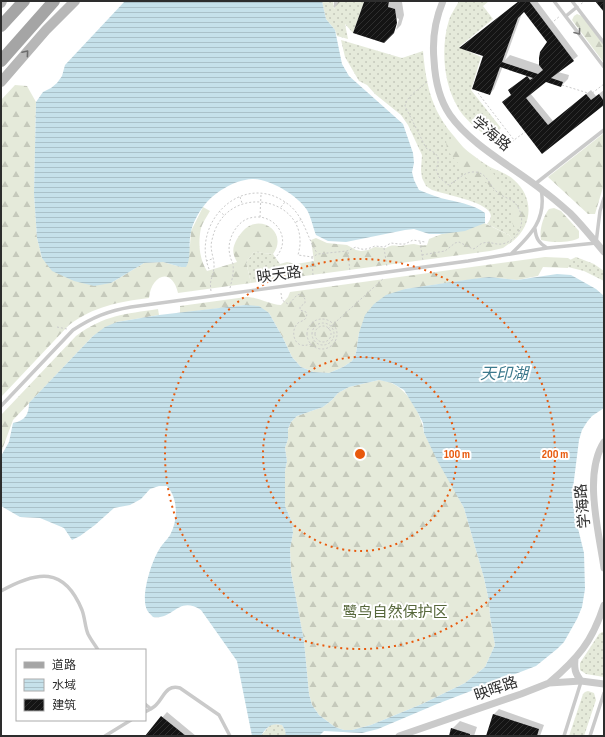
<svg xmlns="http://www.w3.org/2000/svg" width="605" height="737" font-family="'Sofia Sans Condensed','Noto Sans SC',sans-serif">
<defs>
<pattern id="grass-dots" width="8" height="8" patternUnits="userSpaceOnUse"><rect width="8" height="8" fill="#e5eada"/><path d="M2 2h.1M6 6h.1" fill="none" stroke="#c5c9bb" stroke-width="1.8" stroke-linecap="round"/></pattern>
<pattern id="forest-firs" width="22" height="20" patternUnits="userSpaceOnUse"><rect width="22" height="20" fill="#e5eada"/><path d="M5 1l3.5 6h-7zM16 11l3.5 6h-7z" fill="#c5c9bb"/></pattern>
<pattern id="water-rules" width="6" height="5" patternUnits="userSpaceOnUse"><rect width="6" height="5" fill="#c6e1ea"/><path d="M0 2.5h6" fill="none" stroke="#aac1c9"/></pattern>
<pattern id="building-hatch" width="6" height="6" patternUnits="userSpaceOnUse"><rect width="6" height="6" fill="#141414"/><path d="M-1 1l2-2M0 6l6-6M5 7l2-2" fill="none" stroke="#2e2e2e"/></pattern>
</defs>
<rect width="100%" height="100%" fill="#fff"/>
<!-- grass -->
<path fill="url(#grass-dots)" d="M322,1H333L334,9L339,1H360L364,2L353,33L345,24L348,39L337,36L335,30L326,19Z
M459,1H489L483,6L493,19L459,47L481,57L471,90L501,128L490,139C478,129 463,119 456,104C443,80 441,46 449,20C451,14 456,7 459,1Z
M341,40L402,58L423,51C426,84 431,109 453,135C458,141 464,149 470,153C477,158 483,163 490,167C498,171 508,174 514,180C534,197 533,225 513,241L509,235L487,224C490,220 492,217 490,213C486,202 444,194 432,190L426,186L422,178L421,170L422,155L408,125L401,115L375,94L367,85L359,81L345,57Z
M254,252L273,254L280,264L282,279L251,283L246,262Z
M576,257L594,264L604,271V281L584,271L560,265Z
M602,632H604V677L586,674L580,670V663L599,634Z
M588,691L594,693L596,700L584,736H569L583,694L585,692Z
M275,724L282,725L285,730L286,736H261L270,725Z"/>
<!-- forest -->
<path fill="url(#forest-firs)" d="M577,14L582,16L604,45V63L572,20L574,16Z
M15,85L27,86L36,102L34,194L37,238L42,258L111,283L144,263L163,262L181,267L190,245L191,231L203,207L210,211C207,216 203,222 201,228C198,242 199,259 207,271L237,262C232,253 232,248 237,239C240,234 244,229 249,226C266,217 287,235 273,254L254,252L246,262L251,283L178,293C172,266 151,275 149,298C118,302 95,306 69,325L1,397V100Z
M604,133V184L595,214H588L548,177Z
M454,139L467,152L491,170L501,185L507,190L505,195H498L486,182L466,178L458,163L447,150L446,140Z
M514,208H523L528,209L527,218L521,230L514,227C511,221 509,214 514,208Z
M554,208L561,211L579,231V238C571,243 551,243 541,240C539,230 543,217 549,209Z
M484,223L509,235L513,241L503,248L490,251L282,279L280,264L287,262L296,264L314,261L311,240L316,238L327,243L347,245L356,250L361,251L368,250L375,247L386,248C392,244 395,246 401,246C406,245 410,244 414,244C419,245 422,246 427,245L429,239L442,234Z
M545,257L568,258L571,260L568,268L543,267L538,276L517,280L489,277L405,289L359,333L356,353L352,361L343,367L329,373L314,372L301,367L292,357L283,338L269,313L245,305L180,313V306L246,297C258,297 269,304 281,305L288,297L290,292Z
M158,309L159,315L117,322L93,336L13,420L2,450L1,448V415L76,336C104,315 125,314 158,309Z
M379,380C383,381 388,381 391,383C409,390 422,416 424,433L464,508L484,578L489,601L490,616L495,645L485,667L465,683L422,704L371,725L352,730H344L335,727L319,715L312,705L309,694L304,641L291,572L290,549L293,533L292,522L285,506V471L287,461L285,448L288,439V430L291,422L297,416L323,407L332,400L338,393L349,387Z"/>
<!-- water -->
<path fill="url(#water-rules)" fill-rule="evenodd" d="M125,1H322L326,19L335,30L342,64L349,76L403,124L413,153L414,163L412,172L414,180L419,190C429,194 439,198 449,200C462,203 474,205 485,213V223L465,231L442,234H429L414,229L405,230L346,242L328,241L316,235C313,227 311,217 307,210C297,195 270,179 252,179C234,180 213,193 203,207C198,213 192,225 191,232C188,244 192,257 186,267H181L163,262L144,263L111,283L94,286L74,281L52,271L42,258L37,238L34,194L36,102L43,92L51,88L57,83L62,76L65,65Z
M557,274L571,275L596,289L604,296V408L592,416L587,422L582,430L579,440L572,496L575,516L584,553L585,589L582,607L577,619L564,642L557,649L536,666L437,704L378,729L362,733L324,731L319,736H286L285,730L282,725C272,722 266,727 261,736H252L237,661L201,610C178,595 174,620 153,617C151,615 148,612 147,610C140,596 152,560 160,548C163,543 169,538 171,533C178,519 178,498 167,486H159L150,489L141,499L130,505L114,508L95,525L80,536L72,540L64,528L40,518L20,517L1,506V456L9,442L13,423C25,421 29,414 29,403L93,336L105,327L117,322L159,315L245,305L259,306L269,313L283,338L292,357L301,367L314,372L329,373L343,367L352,361L356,353L359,333L365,315L374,304L386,295L405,289L472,279L489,277L517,280ZM379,380L392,383L404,390L418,413L423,423L424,433L437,460L464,508L484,578L489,601L490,616L495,645L485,667L465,683L422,704L371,725L352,730H344L335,727L319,715L312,705L309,694L304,641L291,572L290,549L293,533L292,522L285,506V471L287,461L285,448L288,439V429L291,422L297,416L323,407L332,400L338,393L349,387Z"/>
<!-- shadow -->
<path fill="#0003" fill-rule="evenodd" d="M334,1H341L334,8Z
M364,1H399L402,2L404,15L401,25L396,30L399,19L397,18L393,33Z
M519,1H537L578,56L558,72L569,75L568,79L561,86L546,81L530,93L553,121L591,90L596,96L604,90V104L543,153L512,94L513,87L529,75L503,66L494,89L490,94ZM525,10L549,42L540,65L510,55L505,60L522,13Z
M499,709L544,725L540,736H487L494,714Z
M167,712L196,736H146Z
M460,721L477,727L474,736H450L452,729Z"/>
<!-- building -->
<path fill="url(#building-hatch)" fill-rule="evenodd" d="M362,1H389L388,7L395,9L397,23L394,33L384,43L353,33L364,2Z
M519,1H529L574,61L551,78L563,82L561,87L546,82L526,98L548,125L586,94L591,100L599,94L604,101V105L542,154L502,102L511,95L508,90L527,76L530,80L533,78L500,67L490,95L472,89L483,56L459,48ZM524,12L547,42L540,52L539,58V65L543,70L538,74L502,62L518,18Z
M595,1H604V12Z
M493,714L539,729L537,736H486Z
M161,716L186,736H145Z
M451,728L470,734V736H449Z"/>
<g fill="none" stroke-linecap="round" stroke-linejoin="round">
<!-- path -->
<path stroke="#cacaca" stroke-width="1" stroke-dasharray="2 2" stroke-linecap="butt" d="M581,4L585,1
M548,26L560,16
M562,85L591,94L604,84
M478,93L514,140
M591,94L594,98
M504,151L514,140L525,132
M240,197L242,203
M281,207L285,202
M219,211L224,215
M260,217L261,194
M296,222L302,219
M420,242L423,261
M384,248L387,267
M348,252L350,272
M422,255L445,251L455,243L459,242L473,249C477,248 479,244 483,243C490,241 495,245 502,244C521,240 528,218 515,203C510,198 502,197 497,192C488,184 487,171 472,172C462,173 456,182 448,185L439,177L436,170L438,163V157L435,153L426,148L405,106C407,95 420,89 428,81
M312,257L313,276
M206,261L212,259
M209,269C191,223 241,172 285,202C304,214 306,236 317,253
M230,288C232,280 234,272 233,264C232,261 230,258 230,255C226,242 235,224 247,219C272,209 295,238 275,258
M211,291C209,279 213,278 214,267C215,259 209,250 212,240C224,183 302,195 300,243C300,247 299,251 298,255L312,257L318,254L347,251L356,247C363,251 368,249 375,246L384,247L391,243L399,244H405L413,240L425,242
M281,293L282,300L288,304L290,303L297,295L301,294L305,299V303L300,307V310L306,312C307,314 307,315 306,318C304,321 301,321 298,323C291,329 293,343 301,345C305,346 307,345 311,344
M307 334a15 15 0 1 1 30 0a15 15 0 1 1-30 0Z
M312 334a11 11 0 1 1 22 0a11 11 0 1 1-22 0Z
M315 334a8 8 0 1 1 16 0a8 8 0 1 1-16 0Z
M57,327L67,329
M328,329L384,278"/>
<!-- lane -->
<path stroke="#cacaca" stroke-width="3.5" d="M554,1L604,67
M572,1L604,43
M566,16L577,7
M535,184L604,130
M535,229C536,239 539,243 547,248
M511,254C531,235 547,219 541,189
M1,406L73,330C93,317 108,311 131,307L468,261L547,248L596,243L600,211L604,198
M1,591C37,571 64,566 82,610C85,618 85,627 88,634C91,640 95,645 98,650
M145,704L151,709
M145,712C149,710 153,708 156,705C164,697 166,684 180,688L219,715L230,736
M105,736L131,720
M564,736L581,682
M590,736L604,693"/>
<!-- street -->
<path stroke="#cacaca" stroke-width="7" d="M443,1C435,20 432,39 434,60C435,79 439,99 450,115C471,145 513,167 542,190C552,197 561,205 570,213C582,225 593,239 604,252
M604,442C583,474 599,532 604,568
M575,659C574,669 575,673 581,681
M549,683C578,658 592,642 604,605
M399,736L521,694L549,683L581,681L604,684"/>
<!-- secondary -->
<path stroke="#b7b7b7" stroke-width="10" d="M1,3L2,1
M1,82L46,30L75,1"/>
<!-- primary -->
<path stroke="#a5a5a5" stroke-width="12" d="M1,26L24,1
M1,61L54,1"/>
</g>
<!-- one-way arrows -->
<defs><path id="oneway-chevron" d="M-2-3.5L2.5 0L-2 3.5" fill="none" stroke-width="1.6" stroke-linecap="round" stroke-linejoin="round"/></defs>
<use stroke="#747474" href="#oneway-chevron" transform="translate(578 32) rotate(53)"/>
<use stroke="#6b6b6b" href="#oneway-chevron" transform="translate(26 53) rotate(-50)"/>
<!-- distance rings -->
<g fill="none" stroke="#e8590c" stroke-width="2" stroke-dasharray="2 4">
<circle cx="360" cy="454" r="97"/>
<circle cx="360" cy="454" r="195"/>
</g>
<g text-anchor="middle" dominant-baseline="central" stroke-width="4" stroke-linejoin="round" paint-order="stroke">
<!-- street labels -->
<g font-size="15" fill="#2d2d2d" stroke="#fff">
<text transform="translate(491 134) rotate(39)">学海路</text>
<text transform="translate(279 275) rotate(-8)">映天路</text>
<text transform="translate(583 506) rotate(-95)">学海路</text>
<text transform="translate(496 689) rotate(-19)">映晖路</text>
</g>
<!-- park labels -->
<g font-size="15" fill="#56673b" stroke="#fff">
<text x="395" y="612">鹭鸟自然保护区</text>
</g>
<!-- water labels -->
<g font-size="16" font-style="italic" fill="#3d798c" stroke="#fff">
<text x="504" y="374">天印湖</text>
</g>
</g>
<circle cx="360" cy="454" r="6" fill="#e8590c" stroke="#fff" stroke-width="2"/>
<g font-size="12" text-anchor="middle" font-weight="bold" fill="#e8590c" stroke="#fff" stroke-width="4" stroke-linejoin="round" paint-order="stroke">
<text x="457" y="458">100 m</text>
<text x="555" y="458">200 m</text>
</g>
<!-- border -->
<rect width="605" height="737" fill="none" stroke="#2d2d2d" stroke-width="4"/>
<!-- legend -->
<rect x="16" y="649" width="130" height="72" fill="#ffffff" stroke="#ababab"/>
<rect x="24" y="662" width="20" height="6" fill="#a5a5a5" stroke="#ababab"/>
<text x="52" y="669" font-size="12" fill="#2d2d2d">道路</text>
<rect x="24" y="679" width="20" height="12" fill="url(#water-rules)" stroke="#ababab"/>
<text x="52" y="689" font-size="12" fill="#2d2d2d">水域</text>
<rect x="24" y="699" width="20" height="12" fill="url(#building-hatch)" stroke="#ababab"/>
<text x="52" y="709" font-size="12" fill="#2d2d2d">建筑</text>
</svg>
